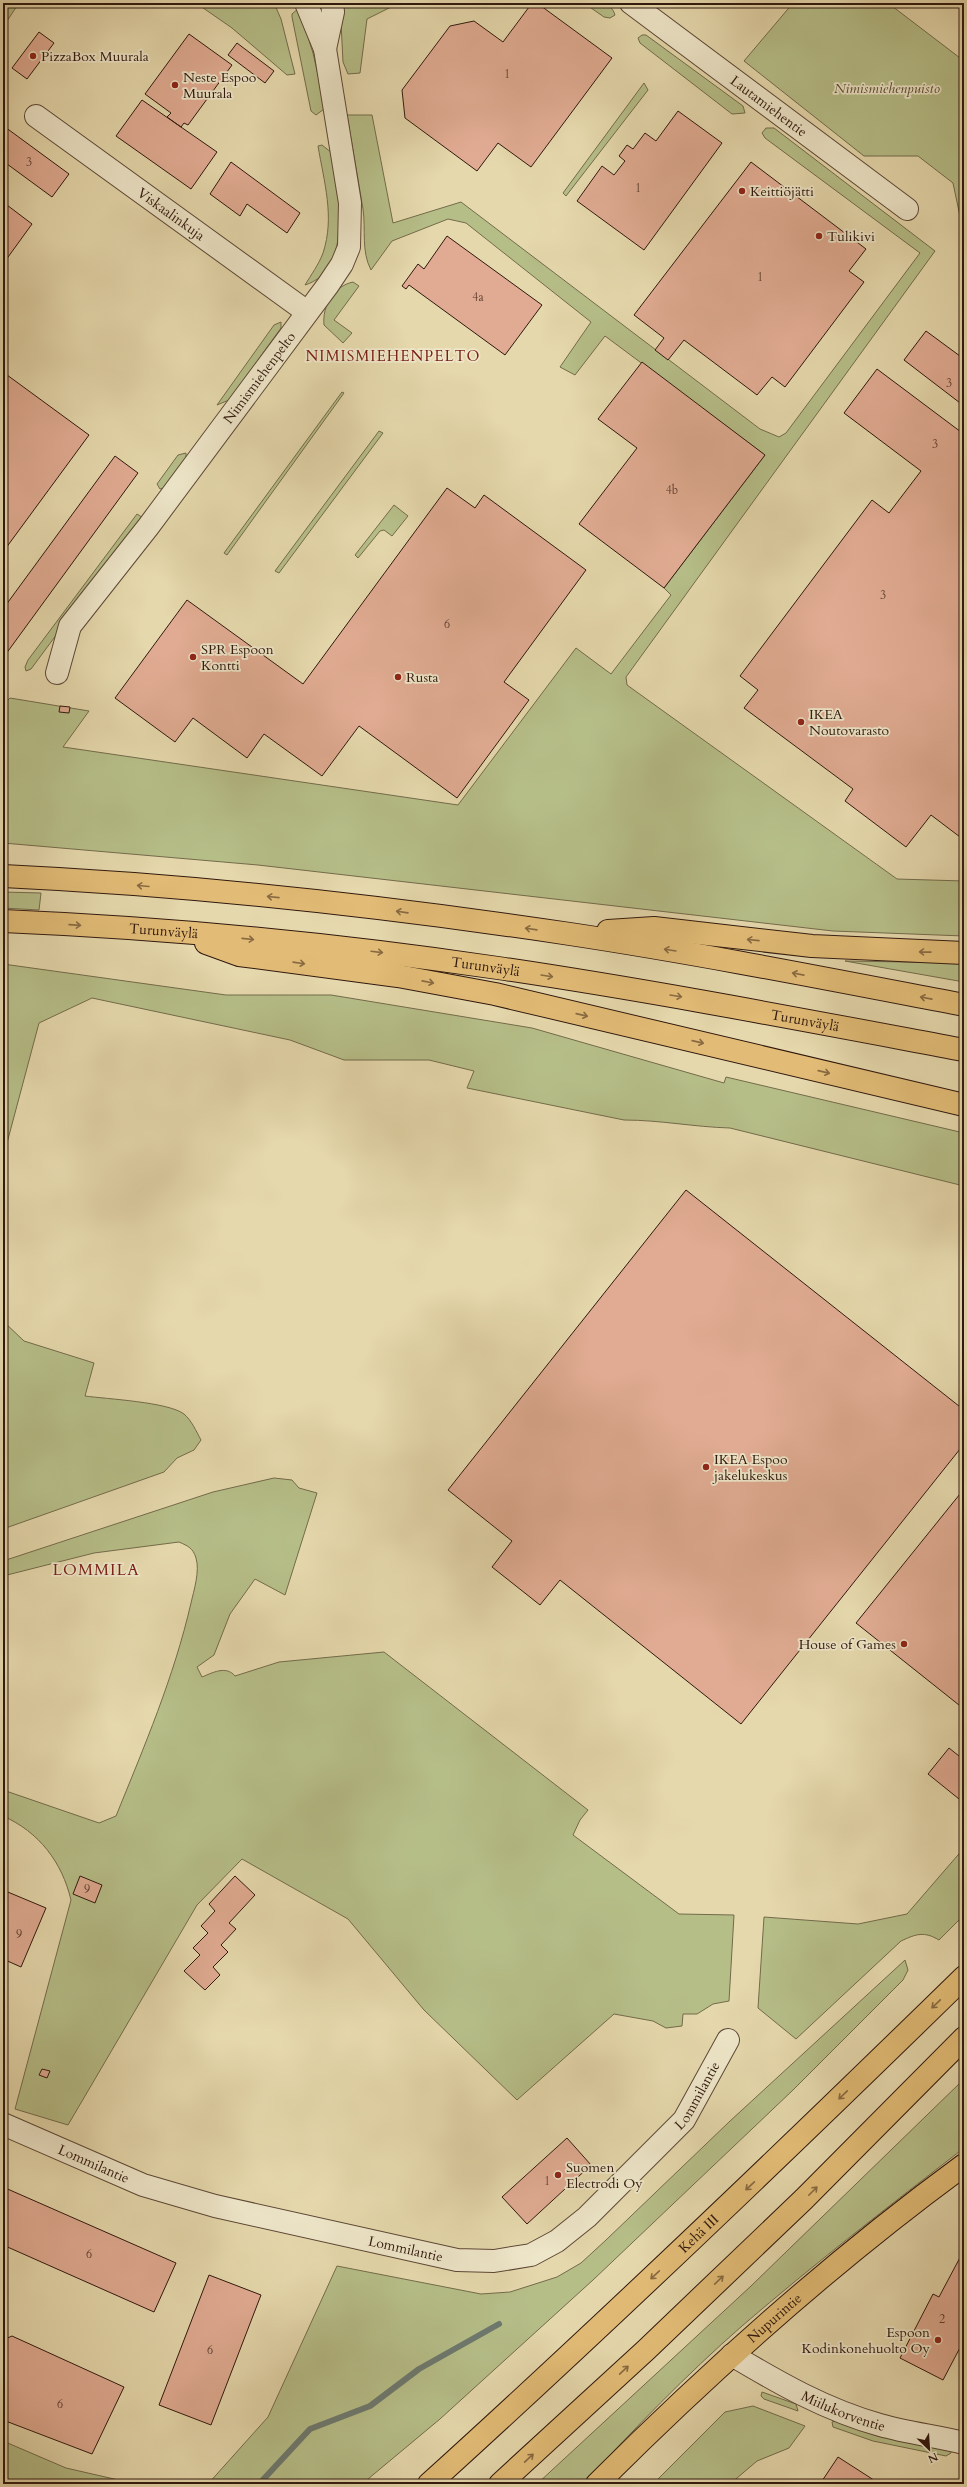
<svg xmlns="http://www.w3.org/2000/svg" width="967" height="2487" font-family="Cardo,serif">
<rect width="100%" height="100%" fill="#e5d8ac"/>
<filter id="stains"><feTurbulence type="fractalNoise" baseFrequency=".005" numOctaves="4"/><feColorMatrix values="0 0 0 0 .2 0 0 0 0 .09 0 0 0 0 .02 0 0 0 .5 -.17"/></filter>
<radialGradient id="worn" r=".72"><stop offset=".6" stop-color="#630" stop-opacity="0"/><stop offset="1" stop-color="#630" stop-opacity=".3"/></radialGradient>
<!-- green -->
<path fill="#b6be88" stroke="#736b4b" d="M3,3H19L3,27Z
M196,3H274L281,19L295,74L287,75L232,28Z
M340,3H399L367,19L360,73L348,74L343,62Z
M584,3C596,3 611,1 615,15L610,18L604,17Z
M793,3H888L964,61V223L961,221L953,183L918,156H864L744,61Z
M299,8L313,53L324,101V109L316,115L311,111L292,17V14Z
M642,35H646L743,106L745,113L732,114L640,43L638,38Z
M644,83L648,90L566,196L563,193Z
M347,115H372L393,223L461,202L760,429L779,437L786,433L920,253L765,138L762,133L766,128H774L935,251L626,677L627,685L897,879L964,881V936L833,931L258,865L3,843V705L10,698L89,711L63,747L458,805L576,648L611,674L671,595L664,588L765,455L605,336L575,375L560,367L591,322L466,223L448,219L392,241L371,270C361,251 366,230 363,209C358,178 352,146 347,115Z
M322,145L332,153C338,190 354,270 305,285C311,275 319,264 323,253C335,217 324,182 318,146Z
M353,282L359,286L334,320L352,333L343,343L324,325C322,306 334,286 353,282Z
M281,322V328L229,400L217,405L274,325Z
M342,392L344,393L227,555L224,553Z
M379,431L383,433L279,573L275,571Z
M186,453V460L164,488L160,489L157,484L178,455Z
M394,505L408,516L392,536L384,530L380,531L358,558L355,555Z
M137,514L143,518L31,669L26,671L25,667L28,660Z
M3,892L41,893L39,910L3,908Z
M845,961L964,963V982Z
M3,964L226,995H331L532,1028L724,1083L726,1077L964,1133V1186L730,1128C694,1127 660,1120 624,1120L467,1088L474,1071L429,1060H344L290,1040L92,998L39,1023L3,1158Z
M3,1321L24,1341L94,1363L85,1396C107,1399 168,1402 184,1414C192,1421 196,1431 201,1440L194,1450L177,1458L164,1472L3,1529Z
M274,1478L292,1480L299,1488L317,1493L285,1595L255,1579L230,1614L214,1655L197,1667L202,1677C212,1673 226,1665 235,1676L279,1662L384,1652L588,1810L580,1820L573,1835L679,1914L734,1915L729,2001L713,2004L697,2014H683L682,2026L666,2028L653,2021L614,2014L517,2100L424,2010L348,1919L242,1859L197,1905L68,2125L15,2109L71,1900C62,1862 39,1832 3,1816V1790L99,1823L116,1816C144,1747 174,1677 191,1603C194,1590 200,1571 196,1558C193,1548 188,1546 179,1542L94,1553L3,1576V1561L213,1492Z
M964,1848V1915L939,1940C924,1931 916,1934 901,1941L796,2039L758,2008L764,1917L858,1924L907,1914Z
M905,1960L908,1970L903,1980L793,2090L593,2280L440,2419L362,2484H208L268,2417L337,2266L481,2294L510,2292L557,2277L581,2263L606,2240L729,2122Z
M961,2082H964V2148C889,2206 814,2264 742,2326C686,2375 634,2429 583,2484H537L751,2286Z
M762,2392L796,2404L798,2411L764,2399L761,2396Z
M753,2406L805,2426L789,2448L757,2461L730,2484H653L725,2412Z
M836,2421L951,2450V2453L946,2456L873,2441L833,2427L832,2422Z
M3,2441L66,2468L136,2484H3Z"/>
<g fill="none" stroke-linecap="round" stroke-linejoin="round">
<!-- stream -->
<path stroke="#6d796f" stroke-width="6" d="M259,2484L310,2429L370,2406L419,2369L499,2324"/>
</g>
<!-- building -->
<path fill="#e0ab92" stroke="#30180e" d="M532,3H537L612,58L531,167L498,143L477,171L405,118L402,90L450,26L474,21L503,42Z
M39,32L54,43L27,79L12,68Z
M189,34L232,65L188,125L184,123L181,127L167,117L171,113L145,94Z
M237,43L274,71L265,83L228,55Z
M142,100L217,152L191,189L116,136Z
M678,111L722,143L644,250L577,201L602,166L614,175L625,161L619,156L627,145L633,149L645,133L656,141Z
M5,127L69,174L52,197L3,161V128Z
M231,162L300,213L287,233L247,204L240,216L210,194Z
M751,162L866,249L849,271L864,282L785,387L772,377L757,395L684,340L668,360L655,350L664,338L634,315Z
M3,202L32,224L3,264Z
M447,236L542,305L505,355L409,285L406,289L402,286L418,264L424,269Z
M926,331L964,359V406L904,360Z
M642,362L765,455L664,588L579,524L637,448L598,419Z
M877,369L961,432L964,428V840L931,815L906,847L845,801L853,789L744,708L758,690L740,676L872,500L889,513L921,471L844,413Z
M3,372L89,435L3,552Z
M115,456L138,473L3,658V609Z
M447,488L475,508L484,495L586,570L504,682L529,700L457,798L359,726L322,776L264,734L247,758L193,718L175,742L115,698L187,600L303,684Z
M60,706L70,707L69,713L59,712Z
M686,1190L964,1410V1444L741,1724L560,1580L540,1605L492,1567L512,1541L448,1490Z
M964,1489V1709L856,1623Z
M949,1748L964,1760V1803L928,1774Z
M80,1876L102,1885L95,1903L73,1894Z
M235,1876L255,1895L229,1923L236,1929L221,1945L228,1952L213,1967L220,1975L205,1990L184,1971L200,1955L193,1948L208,1933L201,1926L215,1911L209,1904Z
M3,1890L46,1908L21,1967L3,1959Z
M42,2069L50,2071L47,2078L39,2075Z
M567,2138L591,2165L527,2224L502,2197Z
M3,2187L176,2263L154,2312L3,2245Z
M964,2250V2340L943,2380L900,2358L933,2294L939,2297Z
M209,2275L261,2295L211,2425L159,2405Z
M12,2336L124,2387L92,2454L3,2420V2340Z
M838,2457L880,2484H820Z"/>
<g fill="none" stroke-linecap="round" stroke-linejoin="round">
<defs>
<g id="minor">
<path id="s1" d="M631,3L907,209"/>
<path d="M325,49L333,12L332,3"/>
<path id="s2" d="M36,116L307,312"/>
<path id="s3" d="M57,673L70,626L148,527L328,285L342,264L349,247L350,203L325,49L306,3"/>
<path id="s4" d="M3,2124L143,2185L215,2206L457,2260L494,2261L531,2255L557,2241L587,2217L684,2120L728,2040"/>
<path id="s5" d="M732,2355C779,2383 826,2410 880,2425C908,2433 936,2436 964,2443"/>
</g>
<g id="major">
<path id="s6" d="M597,2484C712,2369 833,2261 964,2165"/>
</g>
<g id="highway">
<path d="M3,876C193,885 383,906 570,934C702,954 833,980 964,1005"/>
<path id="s7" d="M3,921C168,928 335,944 498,968C654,991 809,1021 964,1050"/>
<path d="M608,931L654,928L812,946L964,953"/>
<path d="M206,943L239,955L398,976L495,994L964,1105"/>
<path id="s8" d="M429,2484C611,2319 788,2149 964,1977"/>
<path d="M500,2484L646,2350L804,2199L964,2038"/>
</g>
</defs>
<!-- minor casing -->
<use href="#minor" stroke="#5d4836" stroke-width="24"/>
<!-- major casing -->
<use href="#major" stroke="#30180e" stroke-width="24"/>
<!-- highway casing -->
<use href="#highway" stroke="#30180e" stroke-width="24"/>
<!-- minor -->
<use href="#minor" stroke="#eee6c9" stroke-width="22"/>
<!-- major -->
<use href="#major" stroke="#e2bc76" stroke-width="22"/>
<!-- highway -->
<use href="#highway" stroke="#e2bc76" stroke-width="22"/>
</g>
<!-- one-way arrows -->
<defs><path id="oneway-shaft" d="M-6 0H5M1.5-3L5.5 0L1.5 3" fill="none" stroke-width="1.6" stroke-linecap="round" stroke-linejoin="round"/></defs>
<g stroke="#896a42">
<use href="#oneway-shaft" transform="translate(143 886) rotate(-175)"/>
<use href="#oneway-shaft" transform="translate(273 897) rotate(-174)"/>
<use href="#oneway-shaft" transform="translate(402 912) rotate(-172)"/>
<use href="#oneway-shaft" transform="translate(75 925) rotate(4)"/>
<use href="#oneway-shaft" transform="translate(531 929) rotate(-172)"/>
<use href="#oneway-shaft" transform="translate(248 939) rotate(6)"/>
<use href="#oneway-shaft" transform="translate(753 940) rotate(-174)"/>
<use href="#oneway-shaft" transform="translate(670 950) rotate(-171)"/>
<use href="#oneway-shaft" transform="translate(377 952) rotate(7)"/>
<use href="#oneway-shaft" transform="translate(925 952) rotate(-179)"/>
<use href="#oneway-shaft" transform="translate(299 963) rotate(8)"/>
<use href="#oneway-shaft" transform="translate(798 974) rotate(-169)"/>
<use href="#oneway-shaft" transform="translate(547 976) rotate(9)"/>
<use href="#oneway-shaft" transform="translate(428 982) rotate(11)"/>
<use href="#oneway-shaft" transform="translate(676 996) rotate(9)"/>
<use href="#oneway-shaft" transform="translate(926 998) rotate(-169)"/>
<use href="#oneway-shaft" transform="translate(582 1015) rotate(13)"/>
<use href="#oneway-shaft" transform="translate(698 1042) rotate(13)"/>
<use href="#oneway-shaft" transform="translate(824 1072) rotate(13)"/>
<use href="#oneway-shaft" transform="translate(936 2004) rotate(136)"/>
<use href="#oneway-shaft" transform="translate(843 2095) rotate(136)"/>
<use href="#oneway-shaft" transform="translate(750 2186) rotate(137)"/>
<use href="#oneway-shaft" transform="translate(813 2191) rotate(-45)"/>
<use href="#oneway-shaft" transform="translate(655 2275) rotate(137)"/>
<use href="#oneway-shaft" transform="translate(719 2280) rotate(-44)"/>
<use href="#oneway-shaft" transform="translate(624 2370) rotate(-43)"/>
<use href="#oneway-shaft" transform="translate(529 2458) rotate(-43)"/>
</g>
<!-- markers -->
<g fill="#8f2418" stroke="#eee6c9" stroke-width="1.5">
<circle cx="33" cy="56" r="4"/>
<circle cx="175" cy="85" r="4"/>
<circle cx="742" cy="191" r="4"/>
<circle cx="819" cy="236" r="4"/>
<circle cx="193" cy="657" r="4"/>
<circle cx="398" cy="677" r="4"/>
<circle cx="801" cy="722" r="4"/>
<circle cx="706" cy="1467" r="4"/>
<circle cx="904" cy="1644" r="4"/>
<circle cx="558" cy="2175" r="4"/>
<circle cx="938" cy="2340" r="4"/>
</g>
<g text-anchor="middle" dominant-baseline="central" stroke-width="3.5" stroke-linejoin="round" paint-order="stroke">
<!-- number labels -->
<g font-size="12" fill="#5c3d2f">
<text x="507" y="74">1</text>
<text x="29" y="162">3</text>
<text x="638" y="188">1</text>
<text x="760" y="277">1</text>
<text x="478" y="297">4a</text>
<text x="949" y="383">3</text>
<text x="935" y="444">3</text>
<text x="672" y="490">4b</text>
<text x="883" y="595">3</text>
<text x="447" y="624">6</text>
<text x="87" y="1889">9</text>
<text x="19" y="1934">9</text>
<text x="547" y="2181">1</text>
<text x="89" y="2254">6</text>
<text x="942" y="2319">2</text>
<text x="210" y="2350">6</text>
<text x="60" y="2404">6</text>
</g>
<!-- poi labels -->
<g font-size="14" fill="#30180e" stroke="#eee6c9" text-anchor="start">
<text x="41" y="56">PizzaBox Muurala</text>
<text x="183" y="77">Neste Espoo<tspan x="183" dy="16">Muurala</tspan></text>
<text x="750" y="191">Keittiöjätti</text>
<text x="827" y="236">Tulikivi</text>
<text x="201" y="649">SPR Espoon<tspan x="201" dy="16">Kontti</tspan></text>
<text x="406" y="677">Rusta</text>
<text x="809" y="714">IKEA<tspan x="809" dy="16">Noutovarasto</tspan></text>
<text x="714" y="1459">IKEA Espoo<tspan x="714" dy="16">jakelukeskus</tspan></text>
<text x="896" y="1644" text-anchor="end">House of Games</text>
<text x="566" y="2167">Suomen<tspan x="566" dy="16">Electrodi Oy</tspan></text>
<text x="930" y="2332" text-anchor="end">Espoon<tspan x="930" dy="16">Kodinkonehuolto Oy</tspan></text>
</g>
<!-- park labels -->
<g font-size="14" font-style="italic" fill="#584a33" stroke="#eee6c9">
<text x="887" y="88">Nimismiehenpuisto</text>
</g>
<!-- street labels -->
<g font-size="14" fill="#30180e" stroke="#eee6c9">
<text stroke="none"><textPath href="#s1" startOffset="172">Lautamiehentie</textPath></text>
<text stroke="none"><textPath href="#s2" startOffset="167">Viskaalinkuja</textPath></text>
<text stroke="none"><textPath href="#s3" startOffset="361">Nimismiehenpelto</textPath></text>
<text stroke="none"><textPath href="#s7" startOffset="161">Turunväylä</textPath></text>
<text stroke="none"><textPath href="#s7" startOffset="485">Turunväylä</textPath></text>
<text stroke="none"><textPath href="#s7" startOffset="809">Turunväylä</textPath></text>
<text stroke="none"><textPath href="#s4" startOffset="783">Lommilantie</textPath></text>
<text stroke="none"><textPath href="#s4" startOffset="99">Lommilantie</textPath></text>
<text stroke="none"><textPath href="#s8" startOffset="368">Kehä III</textPath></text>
<text stroke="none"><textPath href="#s4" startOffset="423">Lommilantie</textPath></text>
<text stroke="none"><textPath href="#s6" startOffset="243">Nupurintie</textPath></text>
<text stroke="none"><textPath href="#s5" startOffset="125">Miilukorventie</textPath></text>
</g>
<!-- neighbourhood labels -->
<g font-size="15" letter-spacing="1" fill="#7a1f14" stroke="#eee6c9">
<text x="393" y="356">NIMISMIEHENPELTO</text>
</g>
<!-- quarter labels -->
<g font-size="16" letter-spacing="1" fill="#7a1f14" stroke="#eee6c9">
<text x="96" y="1570">LOMMILA</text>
</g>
</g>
<!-- margin -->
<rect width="967" height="2487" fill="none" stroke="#e5d8ac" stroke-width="16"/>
<rect x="4" y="4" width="959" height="2479" fill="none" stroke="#30180e" stroke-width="2"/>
<rect x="8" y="8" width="951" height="2471" fill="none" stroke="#30180e"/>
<!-- north arrow -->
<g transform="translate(929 2449) rotate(155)" stroke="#eee6c9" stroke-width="3" paint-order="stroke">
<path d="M0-3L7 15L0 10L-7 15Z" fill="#30180e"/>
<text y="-6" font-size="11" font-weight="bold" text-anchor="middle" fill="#30180e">N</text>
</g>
<rect width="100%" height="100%" filter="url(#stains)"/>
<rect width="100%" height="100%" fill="url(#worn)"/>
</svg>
